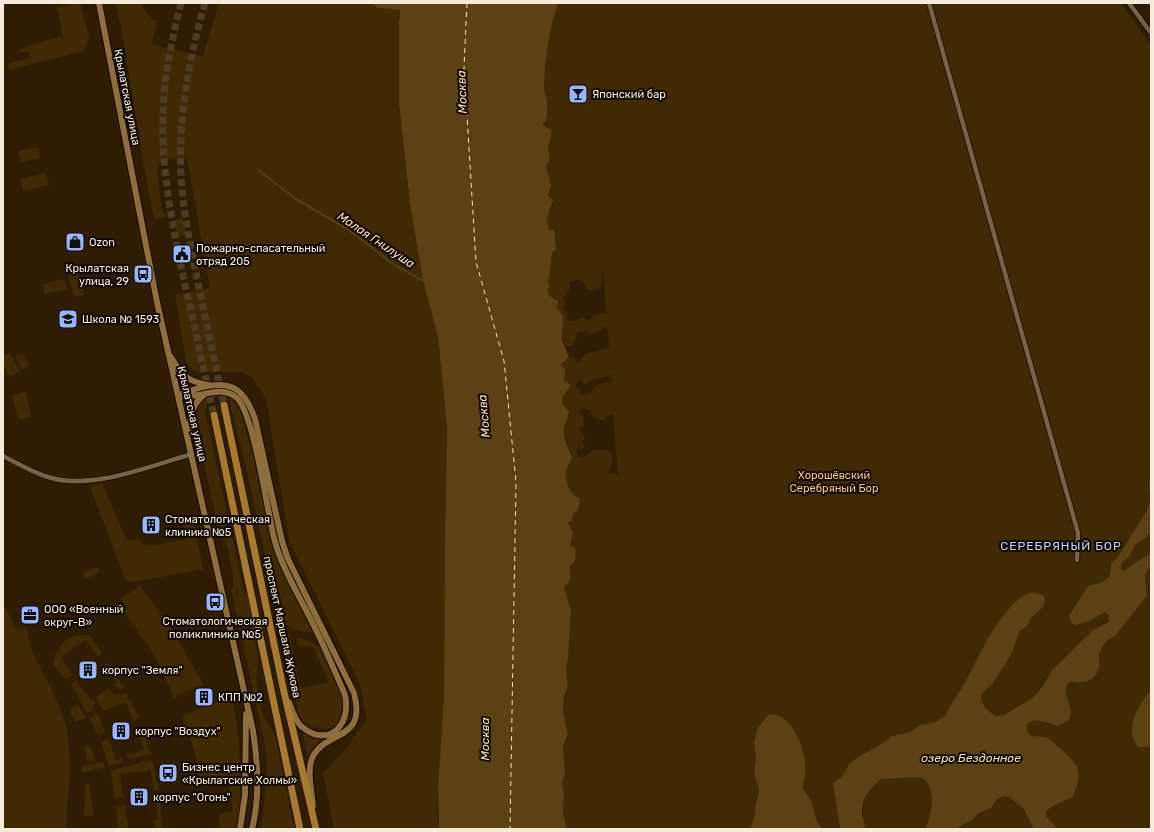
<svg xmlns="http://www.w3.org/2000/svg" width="1154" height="832" font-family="Rubik,sans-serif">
<rect width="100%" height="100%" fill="#2e1d02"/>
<!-- green -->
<path fill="#3f2a04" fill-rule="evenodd" d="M80,3L89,38L84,51L8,70L9,63L30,58L28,52L16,53L32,44L63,37L57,8Z
M116,3H140L151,19L157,20L152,42L153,45L203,56L219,3H401L399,22V103L410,204L423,280L438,337L447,427L444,696L437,807L438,829H334L323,773L345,750L367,719L360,684L289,540L266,398L251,376L242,372H198L192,369L187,365L175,295L210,288L187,158C177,159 161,157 157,168L162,211L167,216L154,219C139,147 131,74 116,3Z
M558,3H1121L1151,45V460L1149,489L1151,497L1148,507L1117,558L1116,564L1109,568V577L1102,582L1088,586L1070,612L1071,623L1076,625L1090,621L1105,612L1109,616V620L1093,630L1053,669L1032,698L1004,715L996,716C988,711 980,704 981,695L993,683L1011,655L1020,631L1028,625L1031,618L1043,607L1045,600L1044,596C1039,594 1034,591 1029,593C1000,605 979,657 964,684C960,692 948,708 946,715L937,721L918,726L910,732L892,736L880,745L859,756L850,763L841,777L833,783L840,829H818L801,790L805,771L797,735L792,726L785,720L771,715L757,729L754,744L756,758L754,771L759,790L756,803L754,819L750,829H567L563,812L564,794L562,783L565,772L563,747L568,738V730L563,718V709L568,686L566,670L568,659L571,610L564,588L570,580V545L573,533L568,522L573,495L567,486L565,471L572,457L564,434L562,399L568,392L559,365L569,357H574L576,361H579L586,354L609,348L607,326L596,333L588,334L587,331L577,332L576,341L573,346H566C561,336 555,311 556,299L549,295L548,281L550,273L552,252L547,219L553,204L548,196L551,185L546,166L550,160L548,148L552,131L542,124L546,121C547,115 548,108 547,102C547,97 544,92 544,87C545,59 549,30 558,3ZM603,271L606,313L594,315L590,320L582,317L573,321H566L568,312L564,311V307L567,304L563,298L569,290L570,282C575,280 579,278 584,282L586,289L593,291L602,285ZM611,373V381L596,385L588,394L581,395L576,386L578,381L580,380L586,385L591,380L605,377ZM582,409H588C593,415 596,422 605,420L610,414H613L618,474L608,473C612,464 618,457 607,450H594L584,457H580L576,452L577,448L582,449L585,447L582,442L585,438L580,428L584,425L583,414L580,413Z
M38,147L40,158L21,162L18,151Z
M46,173L49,185L23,191L20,179Z
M183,218L186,235L177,237L174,220Z
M79,272L84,295L74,297L68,275Z
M64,279L67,289L45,294L43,284Z
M10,353L20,371L10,377L3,365V356Z
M22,353L29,366L22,370L15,356Z
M26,392L31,417L18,420L12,395Z
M218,395L224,396C214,396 207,400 205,410L244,593L247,592L248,597L258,658L256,683L263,715L275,735L294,829H261L267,769L265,745L231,589L233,588V575L226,541H223L218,527L195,421C194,406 204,397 218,395Z
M228,397L237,404L240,410L256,465L272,539L312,628V632C302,635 285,626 279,619L246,467Z
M102,483L127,541L140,539L145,546L186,540L183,517L192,516L203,569L134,582L126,581L90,487Z
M1151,531V554C1140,558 1133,568 1121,571L1122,563L1130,556L1135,545L1147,537Z
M95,568L99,569L98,574L87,578L83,576L84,572Z
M1149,568H1151V691L1138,708L1134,720L1132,735L1137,746L1151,747V829H1058L1046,816V811L1053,806L1073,797C1086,771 1076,760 1056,745C1053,742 1050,739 1046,737C1041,736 1036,737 1031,736L1027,731V725C1038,713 1056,730 1068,721C1077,706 1057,691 1071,681C1084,686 1096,679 1099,664C1099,661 1098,657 1099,654C1100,646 1109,639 1115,636L1147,596L1145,576Z
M140,586L173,631L203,684L174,698L161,668L148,645L123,611L127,608L121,599Z
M3,603L17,630L27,628L30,647L52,689L67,728L70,768L66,829H3Z
M289,633L301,687L303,688L329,682L312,646L300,647L296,643L299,637L321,647C329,664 346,692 344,710C343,736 308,733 299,715L283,639L284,634Z
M77,635H89L102,653L98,657L86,640L61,657L73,675L66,680L53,664C56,650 62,640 77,635Z
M107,662L124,687L120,690L113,685L116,682L104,665Z
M76,680L91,700L93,699L95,702L93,710L87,713L70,684Z
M108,688C113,695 119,697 126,693L139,718L133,721L126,702L103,711L96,697Z
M232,696C241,744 243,781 237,829H219L220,814L233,812L229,782L202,786L194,749L182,716Z
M78,704L86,718L75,722L69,710Z
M98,713L105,732L98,736L90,718Z
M143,728L151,754L130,759L127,756L144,749L136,730Z
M304,732L311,735L331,737L318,743L308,756L303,734Z
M108,739L116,760L122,758V763L109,766L101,742Z
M90,745L95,760L87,762L84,746Z
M152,759L159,790L154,791L150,770L120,774L123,797L115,798L111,771Z
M103,761L105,767L82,773V767Z
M919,777C938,782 932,816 925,829H864C866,822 862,815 863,807C864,797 872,784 881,779C888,776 910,778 919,777Z
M89,783L94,816H84L85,784Z
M1004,796C1022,798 1027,815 1034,829H955C967,821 981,816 992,805C996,801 997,797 1004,796Z
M160,797L162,829H156L153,821L158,820L155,798Z
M125,805L129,829H118L116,806Z"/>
<!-- water -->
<path fill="#5b4114" d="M401,3H558C549,30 545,59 544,87C544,92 547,97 547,102C548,108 547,115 546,121L542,124L552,131L548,148L550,160L546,166L551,185L548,196L553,200L547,219L549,230H554L556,250L552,252L550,273L548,281L550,286L548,289L549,295L559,302L556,307L563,316L562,339L569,357L560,365L565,369L564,380L571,385L562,399L563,405L569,411C568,417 567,419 565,424C561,433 568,448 572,457C571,462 566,468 566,472C566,484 569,493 580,499L578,511L573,513L572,521L568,522L573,533L570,545L575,548C576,555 577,562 570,565V580L564,588L571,610L568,659L566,670L568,686L564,697L563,713L568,734L563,747L565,772L562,783L564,794L563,812L567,829H439L438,788L444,696L445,546L447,427L438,337L423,280L410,204L399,103V22Z
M1151,460V531L1147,537L1135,545L1130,556L1122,563L1121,569L1124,571L1142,558L1151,554V568H1149L1145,576L1147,596L1115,636C1108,639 1103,644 1100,652C1098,656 1100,662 1099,667C1096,681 1082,685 1071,681C1057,691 1077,707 1068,721L1057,726C1047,723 1035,716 1027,725V731L1031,736C1036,737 1041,736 1046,737C1050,739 1053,742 1056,745C1077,761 1085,770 1073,797L1053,806L1046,811V816L1058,829H1034L1024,809L1009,797L1004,796L997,799L991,808L978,814L972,820L955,829H925C932,816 938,782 919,777L881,779C871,787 861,799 862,813C863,819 866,822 864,829H840L833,783L841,777L850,763L859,756L880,745L892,736L910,732L918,726L937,721L946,715C948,708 960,691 964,684C979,657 1000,605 1029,593C1034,591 1040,594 1044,596L1045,600L1043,607L1031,618L1028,625L1020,631L1011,655L993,683L981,695C980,704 988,711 996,716L1004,715L1032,698L1041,688L1053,669L1093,630L1108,622L1109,616L1105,612L1090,621L1076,625L1071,623L1069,615L1088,586L1102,582L1109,577L1111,563L1117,558L1147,510L1151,497L1149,489Z
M1151,691V747H1139C1122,733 1139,702 1151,691Z
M768,715C793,710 808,755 805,774C805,779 802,783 803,789L812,802L816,819L822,829H750L754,819L756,803L759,790L754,771L756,758L754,744L757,729Z"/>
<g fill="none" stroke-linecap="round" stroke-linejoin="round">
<!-- stream -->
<path stroke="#5b4114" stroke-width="1.5" d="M258,170L296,199L347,229L396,266L424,281"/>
<!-- river -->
<path stroke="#5b4114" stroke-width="10" d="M379,3L406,5L413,8"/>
<!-- ferry -->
<path stroke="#fbe0ba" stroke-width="1" stroke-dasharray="5 4" stroke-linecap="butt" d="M467,3L464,67L476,262L504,361L516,482L510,829"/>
<!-- primary-tunnel -->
<path stroke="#4c3c23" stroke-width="7" stroke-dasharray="7 3.5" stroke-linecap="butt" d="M181,3C172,39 164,76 163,114C161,171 173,229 185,285C195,328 204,372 214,415
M205,3C189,59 178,117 181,176C183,212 191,248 198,283C207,324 215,364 224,405"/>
<defs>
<path id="minor" d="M929,3L1078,533L1077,560
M1129,3L1151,33
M3,456C17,463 32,472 48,477C91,491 149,466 192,454"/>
<path id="secondary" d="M99,3L157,302L253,731C258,763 260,798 252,829
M171,357C180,374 188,382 208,385
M179,396C186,391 193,390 202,387C233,380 245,390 255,419L282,541L288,559L354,693C367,741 327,730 313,756C306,770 312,791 313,806
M179,396C198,400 220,383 237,398C254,415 267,510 274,538C281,566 297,592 310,618C323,643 334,669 345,695C352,726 327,749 301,726C295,720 292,710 289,702
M189,433C190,418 191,404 205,394
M240,829L245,795L246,714"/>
<path id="primary" d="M224,405L284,692L316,829
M214,415L300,829"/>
</defs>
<!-- minor casing -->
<use href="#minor" stroke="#150600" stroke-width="6"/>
<!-- secondary casing -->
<use href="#secondary" stroke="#150600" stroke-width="8"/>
<!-- primary casing -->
<use href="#primary" stroke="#150600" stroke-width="8"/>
<!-- minor -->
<use href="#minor" stroke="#766246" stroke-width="4.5"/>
<!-- secondary -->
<use href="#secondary" stroke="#8e6e3b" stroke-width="6"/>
<!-- primary -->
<use href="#primary" stroke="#a67b30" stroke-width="7"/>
</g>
<!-- icons -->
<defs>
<symbol id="bar-square" viewBox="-11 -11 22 22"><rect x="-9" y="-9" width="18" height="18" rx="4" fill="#9bb5fd" stroke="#100902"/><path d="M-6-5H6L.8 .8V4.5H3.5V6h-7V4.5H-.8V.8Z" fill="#111"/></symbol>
<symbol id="shop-square" viewBox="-11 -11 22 22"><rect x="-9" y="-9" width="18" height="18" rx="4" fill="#9bb5fd" stroke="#100902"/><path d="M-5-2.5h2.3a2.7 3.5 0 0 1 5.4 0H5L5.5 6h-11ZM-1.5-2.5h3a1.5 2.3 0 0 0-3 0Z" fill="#111"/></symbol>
<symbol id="civic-square" viewBox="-11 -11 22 22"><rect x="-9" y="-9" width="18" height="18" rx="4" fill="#9bb5fd" stroke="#100902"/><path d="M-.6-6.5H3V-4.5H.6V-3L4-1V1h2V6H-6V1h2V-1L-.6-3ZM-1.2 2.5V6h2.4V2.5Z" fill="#111"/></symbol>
<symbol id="bus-square" viewBox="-11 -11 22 22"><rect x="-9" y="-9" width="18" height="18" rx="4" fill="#9bb5fd" stroke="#100902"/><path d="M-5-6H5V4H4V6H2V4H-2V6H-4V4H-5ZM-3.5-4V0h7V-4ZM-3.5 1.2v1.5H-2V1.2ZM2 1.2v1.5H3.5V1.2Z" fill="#111"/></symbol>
<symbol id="school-square" viewBox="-11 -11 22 22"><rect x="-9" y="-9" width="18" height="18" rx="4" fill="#9bb5fd" stroke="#100902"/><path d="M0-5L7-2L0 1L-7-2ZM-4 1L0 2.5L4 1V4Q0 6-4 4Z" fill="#111"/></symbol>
<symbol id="building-square" viewBox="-11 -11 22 22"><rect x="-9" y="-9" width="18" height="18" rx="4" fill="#9bb5fd" stroke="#100902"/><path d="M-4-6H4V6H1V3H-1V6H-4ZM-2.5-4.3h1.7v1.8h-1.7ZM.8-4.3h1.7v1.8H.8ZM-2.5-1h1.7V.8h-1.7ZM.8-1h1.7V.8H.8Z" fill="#111"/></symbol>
<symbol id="office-square" viewBox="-11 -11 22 22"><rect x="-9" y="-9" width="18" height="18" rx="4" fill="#9bb5fd" stroke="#100902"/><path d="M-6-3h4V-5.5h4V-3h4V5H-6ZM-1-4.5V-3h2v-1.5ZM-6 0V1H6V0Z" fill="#111"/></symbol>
</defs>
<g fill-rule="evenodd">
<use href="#bar-square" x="567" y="83" width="22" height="22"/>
<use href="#shop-square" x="64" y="231" width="22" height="22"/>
<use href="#civic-square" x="171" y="243" width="22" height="22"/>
<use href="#bus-square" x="132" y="263" width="22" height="22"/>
<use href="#school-square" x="57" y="308" width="22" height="22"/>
<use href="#building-square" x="140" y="514" width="22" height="22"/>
<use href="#bus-square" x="204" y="591" width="22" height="22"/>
<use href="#office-square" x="19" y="604" width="22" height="22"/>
<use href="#building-square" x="77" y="659" width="22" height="22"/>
<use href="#building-square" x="193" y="686" width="22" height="22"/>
<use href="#building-square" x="110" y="720" width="22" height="22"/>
<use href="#bus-square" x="157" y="762" width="22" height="22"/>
<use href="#building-square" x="128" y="786" width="22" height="22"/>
</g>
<g text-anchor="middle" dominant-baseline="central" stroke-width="4" stroke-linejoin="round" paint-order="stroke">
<!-- poi labels -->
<g font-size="11" fill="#f7ecdc" stroke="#100902" text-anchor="start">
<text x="592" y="94">Японский бар</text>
<text x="89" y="242">Ozon</text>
<text x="196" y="248">Пожарно-спасательный<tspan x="196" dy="13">отряд 205</tspan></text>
<text x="129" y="268" text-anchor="end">Крылатская<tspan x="129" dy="13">улица, 29</tspan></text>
<text x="82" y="319">Школа № 1593</text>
<text x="165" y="519">Стоматологическая<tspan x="165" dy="13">клиника №5</tspan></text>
<text x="44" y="609">ООО «Военный<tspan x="44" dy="13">округ-В»</tspan></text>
<text x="215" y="621" text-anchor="middle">Стоматологическая<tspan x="215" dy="13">поликлиника №5</tspan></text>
<text x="102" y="670">корпус "Земля"</text>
<text x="218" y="697">КПП №2</text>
<text x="135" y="731">корпус "Воздух"</text>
<text x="182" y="767">Бизнес центр<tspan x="182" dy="13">«Крылатские Холмы»</tspan></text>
<text x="153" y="797">корпус "Огонь"</text>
</g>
<!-- street labels -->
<g font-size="11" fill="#f7ecdc" stroke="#100902">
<text transform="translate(127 97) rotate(79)">Крылатская улица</text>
<text transform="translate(192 414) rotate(77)">Крылатская улица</text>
<text transform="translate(282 627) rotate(78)">проспект Маршала Жукова</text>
</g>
<!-- park labels -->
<g font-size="11" fill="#ffc877" stroke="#100902">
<text x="834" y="475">Хорошёвский<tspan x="834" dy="13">Серебряный Бор</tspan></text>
</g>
<!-- water labels -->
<g font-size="12" font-style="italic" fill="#fbe0ba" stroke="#100902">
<text transform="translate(462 92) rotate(-92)">Москва</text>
<text transform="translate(376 240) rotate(34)">Малая Гнилуша</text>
<text transform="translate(484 416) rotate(-95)">Москва</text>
<text transform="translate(485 739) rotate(-90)">Москва</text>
<text x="971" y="758">озеро Бездонное</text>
</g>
<!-- neighbourhood labels -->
<g font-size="12" letter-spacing="1" fill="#c1d1fa" stroke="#100902">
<text x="1061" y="546">СЕРЕБРЯНЫЙ БОР</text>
</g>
</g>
<!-- border -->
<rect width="1154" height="832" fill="none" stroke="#f7ecdc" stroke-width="8"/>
</svg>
